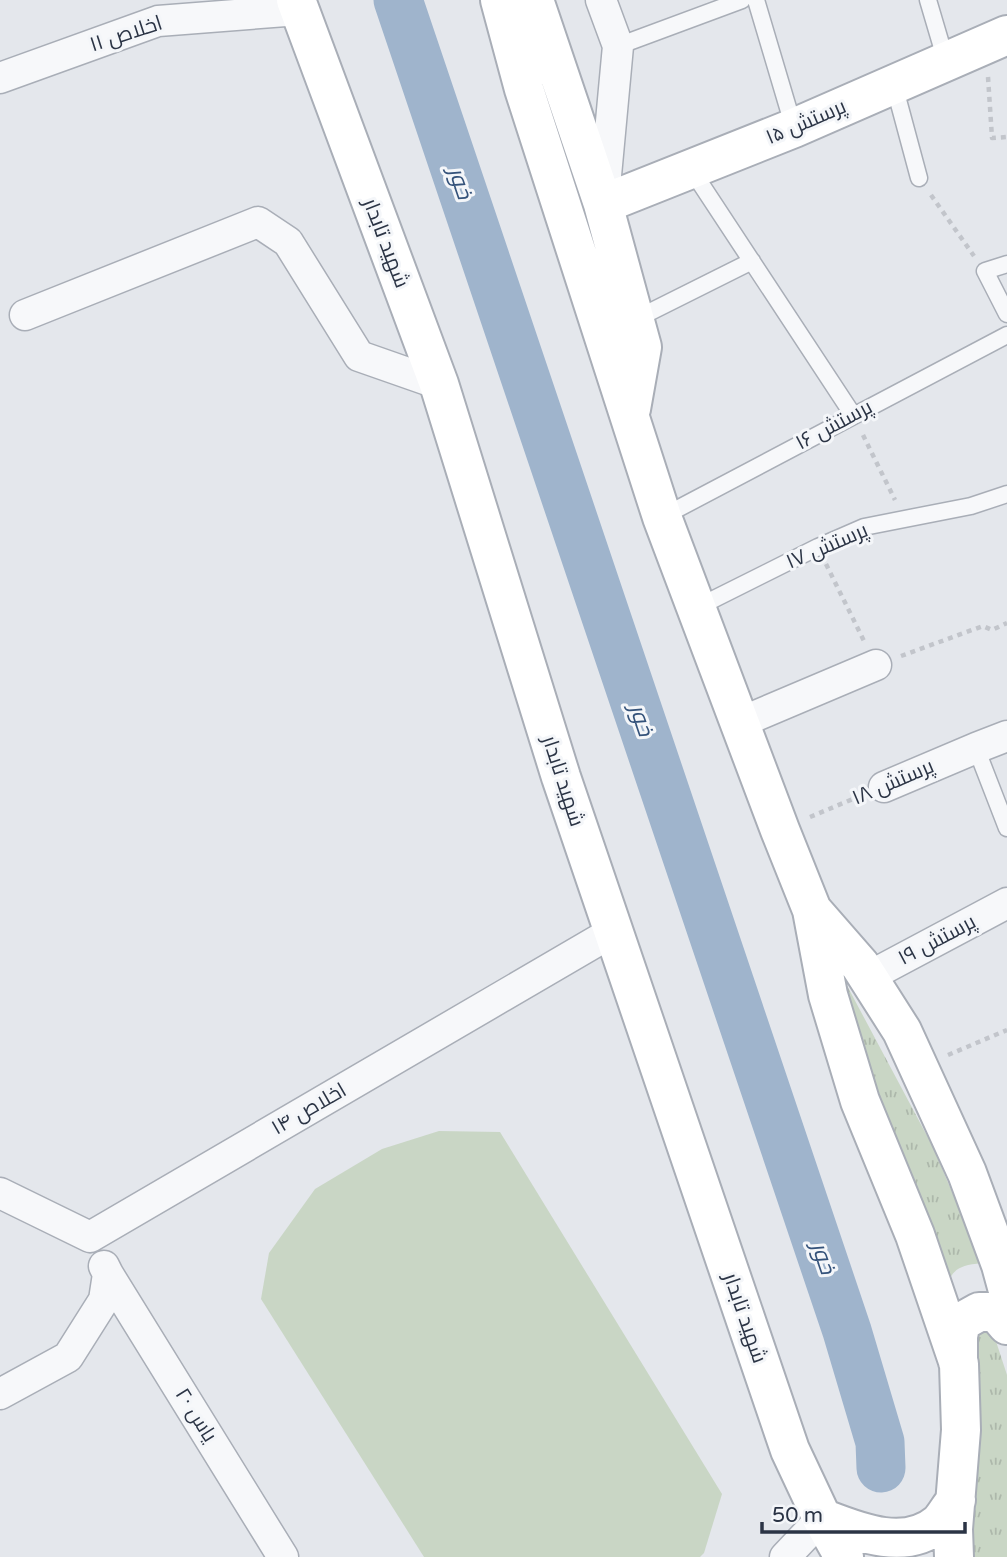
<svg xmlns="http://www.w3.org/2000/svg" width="1007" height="1557" font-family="'Varela Round',Cairo,sans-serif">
<defs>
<pattern id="grass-tufts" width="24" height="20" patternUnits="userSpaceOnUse" patternTransform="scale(1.75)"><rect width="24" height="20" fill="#c9d6c5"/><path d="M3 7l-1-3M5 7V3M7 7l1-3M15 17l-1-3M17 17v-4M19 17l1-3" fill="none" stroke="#adb8ab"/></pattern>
</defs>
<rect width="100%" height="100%" fill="#e4e7ec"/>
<!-- grass -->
<path fill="url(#grass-tufts)" d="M836,965L933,1147L982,1263C956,1266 953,1269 943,1293Z
M972,1329H992L1007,1375V1557H972L980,1387Z"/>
<!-- pitch -->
<path fill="#c9d6c5" d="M439,1131L500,1132L722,1494L704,1553L700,1557H424L261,1299L269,1253L315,1189L382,1149Z"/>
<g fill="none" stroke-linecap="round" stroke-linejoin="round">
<!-- river -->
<path stroke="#9fb4cc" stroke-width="49" d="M398,0L847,1331L880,1442L881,1468"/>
<defs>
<path id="lane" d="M756,0L794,128
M928,0L946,61
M618,46L742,0
M894,85L919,178
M691,169L853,415
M1007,264L985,271L1007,314
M634,320L752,261
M662,517L1007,335
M696,608L818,547L864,527L971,506L1007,494
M976,748L1007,828"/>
<path id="street" d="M601,0L618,46L604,197
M0,78L158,21L299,10
M25,315L258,222L288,242L359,356L439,384
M739,723L876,665
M884,787L976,748L1007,736
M868,977L1007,903
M0,1193L90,1237L614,931
M108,1274L283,1557
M0,1394L68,1357L104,1300L108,1274L104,1266
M785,1557L822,1518"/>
<path id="secondary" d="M296,0L439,384L561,777L790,1450L822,1518L844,1557
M500,0L524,89L662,517L780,830L812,910
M534,0L603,204L642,347L631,409
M603,204L794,128L1007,35
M958,1362V1336L961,1322L979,1312H996L1007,1325
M822,1518C858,1532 905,1552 939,1523C945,1517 950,1507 956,1500
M954,1557L953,1529L961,1430L959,1364L915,1235L860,1101L828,995L812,910L860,965L902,1031L967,1173L1001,1265L1007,1287"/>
</defs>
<!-- lane casing -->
<use href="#lane" stroke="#a9aeb7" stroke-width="19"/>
<!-- street casing -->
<use href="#street" stroke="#a9aeb7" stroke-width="33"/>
<!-- secondary casing -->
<use href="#secondary" stroke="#a9aeb7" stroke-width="42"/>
<!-- path -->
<path stroke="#c2c5cb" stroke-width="4.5" stroke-dasharray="5 5" stroke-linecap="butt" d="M988,77L992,138L1007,137
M931,195L974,256
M863,435L895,500
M826,564L864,641
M901,656L983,626L992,630L1007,623
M810,817L860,796
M948,1055L1007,1030"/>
<!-- lane -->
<use href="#lane" stroke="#f7f8fa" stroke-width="16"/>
<!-- street -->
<use href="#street" stroke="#f7f8fa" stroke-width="30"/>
<!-- secondary -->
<use href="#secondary" stroke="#fff" stroke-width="38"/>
</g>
<g text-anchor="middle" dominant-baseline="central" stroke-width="6" stroke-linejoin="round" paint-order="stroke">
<!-- street labels -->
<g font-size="21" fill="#2b3445" stroke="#f4f6f9">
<text transform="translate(126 34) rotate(-18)">اخلاص ۱۱</text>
<text transform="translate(806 122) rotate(-23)">پرستش ۱۵</text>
<text transform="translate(386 243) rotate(69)">شهید تابدار</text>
<text transform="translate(834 425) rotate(-28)">پرستش ۱۶</text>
<text transform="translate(827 546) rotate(-23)">پرستش ۱۷</text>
<text transform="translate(563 781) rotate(72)">شهید تابدار</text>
<text transform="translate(893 782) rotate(-23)">پرستش ۱۸</text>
<text transform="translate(937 940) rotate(-28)">پرستش ۱۹</text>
<text transform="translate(309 1109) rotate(-30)">اخلاص ۱۴</text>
<text transform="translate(745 1318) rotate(71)">شهید تابدار</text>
<text transform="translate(196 1415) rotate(58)">یاس ۲۰</text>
</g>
<!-- water labels -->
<g font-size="23" font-style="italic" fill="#34527a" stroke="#f4f6f9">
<text transform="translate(460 183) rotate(71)">خور</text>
<text transform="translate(641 720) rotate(71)">خور</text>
<text transform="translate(823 1258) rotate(71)">خور</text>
</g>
</g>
<!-- scale -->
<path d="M762 1522v10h203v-10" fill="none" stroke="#2b3445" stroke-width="3.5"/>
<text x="772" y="1522" font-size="21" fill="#2b3445" stroke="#f4f6f9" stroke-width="5" paint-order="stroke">50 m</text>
</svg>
